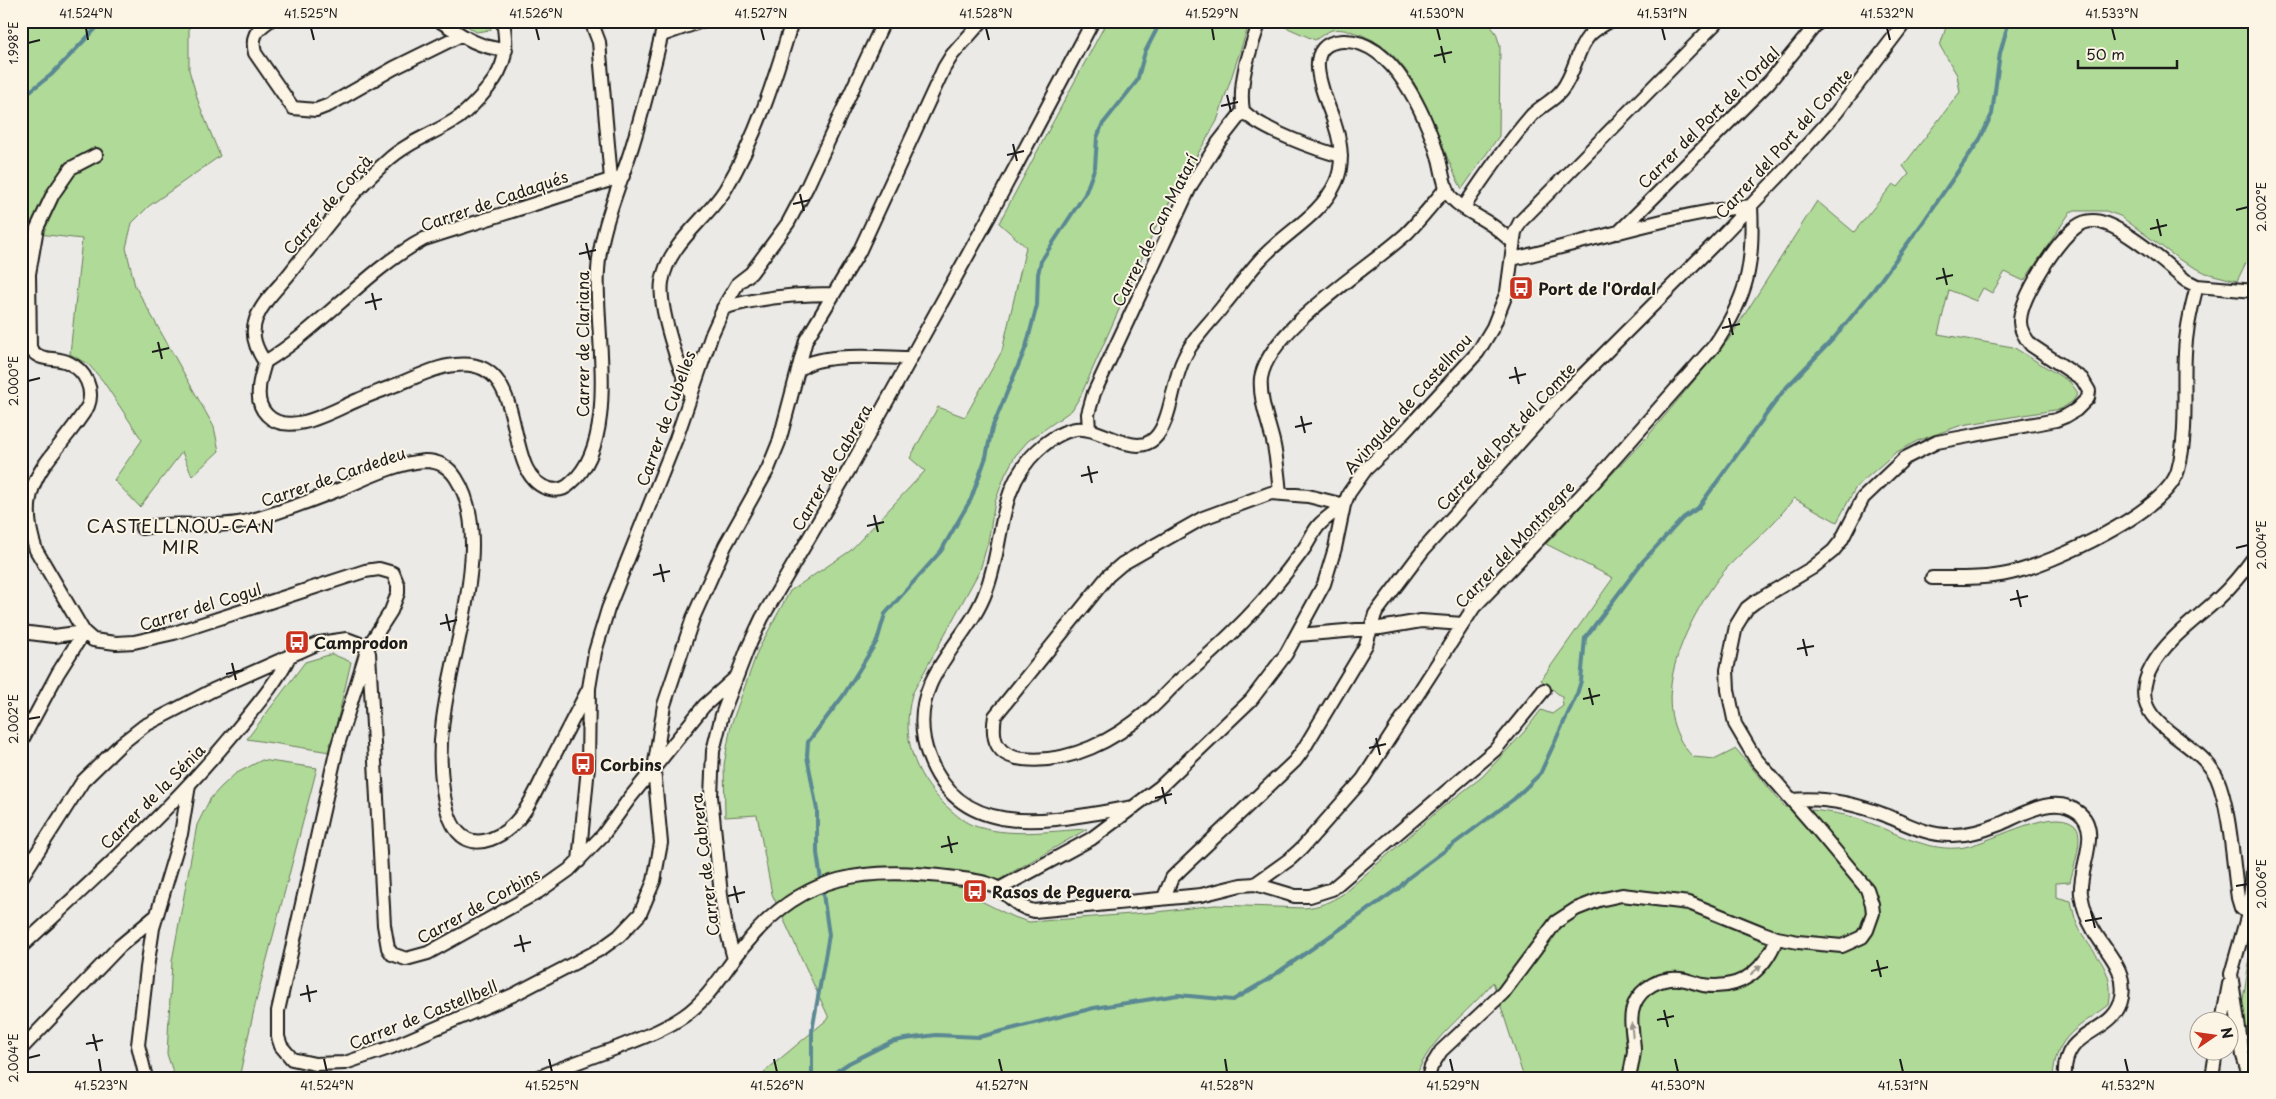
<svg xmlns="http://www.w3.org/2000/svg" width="2276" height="1099" font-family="'Playpen Sans',sans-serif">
<rect width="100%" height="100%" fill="#eceae7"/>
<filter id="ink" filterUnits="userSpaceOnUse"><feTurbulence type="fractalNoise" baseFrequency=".02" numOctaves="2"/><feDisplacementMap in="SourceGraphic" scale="10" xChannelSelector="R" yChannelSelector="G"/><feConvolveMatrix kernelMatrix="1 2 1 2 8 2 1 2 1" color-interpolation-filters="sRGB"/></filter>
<g filter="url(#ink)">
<!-- green -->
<path fill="#b0da97" stroke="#667b5a" d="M33,21H189V70L199,104L220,156L149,206L132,223L126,248L135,286L214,427L219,451L192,476L182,452L140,507L114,480L142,440L103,381L89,365L70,354L82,239L21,232V29Z
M460,21H489L491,30L476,32Z
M1107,21H1250L1217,121L1158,222L1081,395L1072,410L1028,441L1015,456L1005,475L995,502L988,542L980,570L912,694C901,738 913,773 945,805C953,812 962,821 972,825C1007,838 1050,831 1087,829L971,896L1011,916L1029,922L1157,912L1215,905L1304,908C1319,907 1330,902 1343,894L1440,809L1482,777L1524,732L1541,710L1552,714L1563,706L1562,697L1541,680L1613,578L1546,544L1647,437L1729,339L1817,201L1854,232L1893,184L1898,187L1909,174L1903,166L1960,92L1957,75L1940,46L1946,27L1942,21H2255V244L2237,281L2206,273L2180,260L2120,216L2106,211H2071L2024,281L2005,272L1992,293L1983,288L1976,301L1949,290L1938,334L2013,347L2070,382L2078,393L2073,401L2061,409L1962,425L1917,441L1895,453L1856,487L1837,522L1794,498C1787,507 1780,516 1772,524C1755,543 1733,558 1718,579C1684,626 1644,707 1693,757L1716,759L1736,749L1785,807C1807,810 1831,811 1853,817C1886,827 1922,851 1958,848C1987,846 2050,805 2074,824C2086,833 2073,869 2070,882L2056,883V897L2071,901C2073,909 2074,917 2077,924C2091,955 2116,966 2109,1005C2078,1028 2055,1035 2053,1078H1524L1493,982C1469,1013 1427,1039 1416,1078H757L829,1018L772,894L757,815L725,817L724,765L731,725L758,650L790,591L850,551L925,471L910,458L938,407L965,417L1002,351L1026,247L999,223Z
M1272,21H1487L1496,33L1500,46L1499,136L1462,189C1434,139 1423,59 1362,35C1353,32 1341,28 1332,30C1326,32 1320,37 1315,40Z
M332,654L351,662L330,752L247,739L305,662Z
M262,760L317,768L256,1001L239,1078H175L167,1054L172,961L197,825L210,799L221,787L235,774Z
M2255,929V1067L2240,1016Z"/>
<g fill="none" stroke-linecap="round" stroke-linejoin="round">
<!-- stream -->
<path stroke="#5a8893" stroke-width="4" d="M21,98L51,75L103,21
M812,1078V1031L829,935L817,853V810L807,756L808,742L843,696L877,641L885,614L941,551L971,499L986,457L992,428L1026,347L1037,305L1038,274L1041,261L1085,194L1095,167L1097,138L1102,125L1137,81L1145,52L1161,21
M827,1078L849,1063L891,1042L905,1039L936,1035L979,1037L1094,1008L1178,995L1233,1000L1267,980L1399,888L1408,878L1514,799L1540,774L1577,694L1581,681L1585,638L1643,561L1683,518L1698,508L1784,390L1834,338L1874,289L1924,221L1980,139L1992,114L2000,53L2009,21"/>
<defs>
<path id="minor" d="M269,21C256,30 251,37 255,53L293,108L316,110L329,105L394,68L461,35
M440,21C464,37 477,47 506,50
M591,21L599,42L611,179
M662,35L702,21
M1243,111C1262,130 1315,149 1341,156
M96,155L71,168L53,194L37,228L29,274L30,348C39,363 56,356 69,363C86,371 94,390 88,406C55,460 11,479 36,550L84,632L93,640L116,643L134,642L174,633L365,571L379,569L393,573L398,585V593L391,611L368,647L337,748L278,1011V1037L281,1046L292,1059L315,1064L345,1063L392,1047L513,995L601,949L619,936L640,914L654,881L661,843L654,769L664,705L693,618L725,546L768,469L779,442L806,340L859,252L944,68L952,55L982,21
M1464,207C1485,175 1507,144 1532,115C1541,106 1553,101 1561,91C1575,74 1576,51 1588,37C1593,30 1602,26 1610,21
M1618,233L1769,82L1819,21
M723,308C760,297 796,294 833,294
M265,362C263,371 259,380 259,389C258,398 260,408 267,415C289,438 334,410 358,400C369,395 381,391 393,386C413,379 433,367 455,365C534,355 498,478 550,489C558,491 565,489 571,483C621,440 594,329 598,270C600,231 618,190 630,153C644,110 654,65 665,21
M265,362C256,349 250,335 256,319C263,301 278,288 290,273C320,235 350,193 387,161C407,142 436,133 458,118C470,109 479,99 488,88C506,66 508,50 503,21
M265,362C322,327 365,271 424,239L623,176
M799,370C817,351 884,358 910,358
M691,396C680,370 658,309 662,282C668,244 705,221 725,190C756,138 775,79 792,21
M1089,430L1088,414L1094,393L1191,185L1218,143L1243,111C1238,81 1250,50 1260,21
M1271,493L1308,496L1344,505C1336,511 1327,517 1320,524C1313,531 1309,542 1303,550C1293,564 1282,578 1271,591C1244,624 1214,651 1182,678C1170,688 1161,700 1149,710C1115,740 1070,764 1023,759C996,756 991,739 995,716L1108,576L1122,564L1203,518Z
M1280,493C1278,475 1277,458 1273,441C1268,421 1259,398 1261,378C1269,328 1371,267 1407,233C1421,219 1434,202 1447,187
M142,528C178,520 216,530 252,520C281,512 310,501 338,490C365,479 395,463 425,461C438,461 449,467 456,478C497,541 447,660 442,729C439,756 440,811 458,832C476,853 506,835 520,817C531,804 539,785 547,769C561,742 575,715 589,688
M1932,578C1959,578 1985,579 2011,573C2052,563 2167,512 2178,470C2188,433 2183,391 2185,353C2186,330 2191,308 2197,286
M21,632L54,636L84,632
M1298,635L1380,628L1421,621L1463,624
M369,653L384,925L388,948L392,954L406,959L428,953L538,892L569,870L603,835L629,799L704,706L735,678
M21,742L58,673L84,632
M1792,800C1823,797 1856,804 1885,815C1907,824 1928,836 1953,835C1969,835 1985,830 2000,824C2023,814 2054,794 2078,812C2103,830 2078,869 2081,894C2083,906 2087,919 2093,929C2105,952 2127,968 2122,997C2115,1037 2061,1026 2065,1078
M1134,807C1061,818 963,847 929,757C920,734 920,708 930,685C944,652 974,625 986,591C1005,542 996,489 1038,450C1049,440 1062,431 1076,429C1105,425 1146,472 1165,421C1173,401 1174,378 1184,358C1193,338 1210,323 1223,306C1236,291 1247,274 1260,260C1284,233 1321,216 1336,182C1344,164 1341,143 1335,125C1328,101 1296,43 1343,41C1394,39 1427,119 1439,159C1442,170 1443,183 1449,194C1457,207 1477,215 1490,224C1498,229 1505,236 1513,242
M579,861L588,767L589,688L595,652L608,609L676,439L712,334L726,303L738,283L751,273L788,223L807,187L884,21
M21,878L83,781L121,744L144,726L213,690L319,643L347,639L368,647
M1255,884L1290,859L1302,848L1363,779L1474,607L1594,482L1714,346C1748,296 1754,265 1751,206C1672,213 1590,242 1512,259
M999,889L1091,839L1160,787L1251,700L1286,654L1324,584L1335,548L1344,505L1349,493L1366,469L1398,439L1478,352L1493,327L1507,292L1515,232L1520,222L1718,21
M1164,897L1172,878L1180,870L1295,761L1303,750L1366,645L1375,614L1424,549L1556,402L1715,243L1781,174L1836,113L1906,21
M2248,914L2241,908L2238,898C2233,864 2230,808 2217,778C2198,736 2119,725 2152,666C2167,639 2195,620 2218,599C2232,586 2244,571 2255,556
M21,947C95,878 171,810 235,732C255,707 276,684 290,655
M734,959L726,928L721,895L711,796L713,751L722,715L747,650L762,618L850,468L990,215L1093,21
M2222,1022L2229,984
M21,1049L120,946L157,915
M146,1078L138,1045L147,968L153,928L181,834L189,785
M537,1078C564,1067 591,1057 619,1047C641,1038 664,1030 684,1016C711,997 724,970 745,945C802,872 869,866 956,878C970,880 987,881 999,889C1013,898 1016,907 1034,911L1201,895L1241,885L1255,884L1295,896H1310L1332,889L1495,750L1544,690
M1428,1078L1431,1067L1441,1051L1503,993L1556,922L1576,909L1599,900L1622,895L1689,903L1763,933L1777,938L1798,942L1842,946L1862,937L1867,930L1873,913L1872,904L1867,889L1817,829L1755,758L1735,724L1728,690L1727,670L1736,626L1747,608L1755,602L1812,568L1833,551L1841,541L1863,498L1905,458L1937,442L2056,420L2066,416L2076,410L2088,398L2089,391L2082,379L2031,345C2026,339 2020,331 2020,322C2020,298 2057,241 2076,227C2081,223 2087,221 2093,221C2118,221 2166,264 2185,280L2197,286L2255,291
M1629,1078C1631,1069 1633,1060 1634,1051C1634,1036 1628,1020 1634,1005C1641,987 1661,977 1680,979C1688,980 1695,983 1703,985C1740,991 1764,971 1777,938
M2212,1078L2216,1052
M2250,1078L2243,1056L2231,974L2248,914L2255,857"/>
</defs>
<!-- minor casing -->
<use href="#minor" stroke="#1c1c1c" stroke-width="16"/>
<!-- minor -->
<use href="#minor" stroke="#fcf5e5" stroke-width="12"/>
</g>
<!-- one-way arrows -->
<defs><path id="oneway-solid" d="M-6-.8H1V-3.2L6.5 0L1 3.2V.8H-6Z" transform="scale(1.25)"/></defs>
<g fill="#97938b">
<use href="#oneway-solid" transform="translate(1756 970) rotate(-40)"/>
<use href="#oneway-solid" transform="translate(1632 1030) rotate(-96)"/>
</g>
</g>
<!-- ticks -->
<path fill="none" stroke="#1c1c1c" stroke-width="2" d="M86,28L88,40M311,28L314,40M536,28L539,40M761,28L764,40M986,28L989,40M1212,28L1214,40M1437,28L1440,40M1662,28L1665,40M1887,28L1890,40M2112,28L2115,40M28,43L40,40M1441,46L1445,63M1434,56L1452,52M1227,95L1231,112M1221,106L1238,102M1013,144L1017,161M1007,155L1024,151M800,194L804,211M793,204L810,200M2236,210L2248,207M2157,219L2161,236M2150,229L2167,225M586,243L590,260M579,254L596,250M1943,268L1947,285M1936,279L1953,275M372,293L376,310M365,303L382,299M1729,318L1733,335M1722,328L1740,324M158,342L162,359M152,352L169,348M1515,367L1519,384M1509,378L1526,374M28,381L40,378M1301,416L1305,433M1295,427L1312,423M1088,466L1092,483M1081,476L1098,472M874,515L878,532M867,526L884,522M2236,548L2248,545M660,564L664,582M653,575L670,571M2017,590L2021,607M2010,600L2028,596M446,614L450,631M440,624L457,620M1803,639L1807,656M1797,649L1814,646M232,663L236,680M226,674L243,670M1589,688L1593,705M1583,699L1600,695M28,719L40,717M1376,738L1380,755M1369,748L1386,744M1162,787L1166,804M1155,798L1172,794M948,836L952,853M941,847L958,843M734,886L738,903M2236,886L2248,884M728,896L745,892M2091,911L2095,928M2085,921L2102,918M520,935L524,952M514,946L531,942M1877,960L1881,977M1871,971L1888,967M307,985L310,1002M300,995L317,991M1664,1010L1668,1027M1657,1020L1674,1016M93,1034L97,1051M86,1044L103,1040M28,1058L40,1055M99,1059L101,1072M324,1059L327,1072M549,1059L552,1072M774,1059L777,1072M999,1059L1002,1072M1225,1059L1227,1072M1450,1059L1453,1072M1675,1059L1678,1072M1900,1059L1903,1072M2125,1059L2128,1072"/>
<!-- icons -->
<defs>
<symbol id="bus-square" viewBox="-11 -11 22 22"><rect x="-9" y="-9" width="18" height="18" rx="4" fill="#c8321e" stroke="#fcf5e5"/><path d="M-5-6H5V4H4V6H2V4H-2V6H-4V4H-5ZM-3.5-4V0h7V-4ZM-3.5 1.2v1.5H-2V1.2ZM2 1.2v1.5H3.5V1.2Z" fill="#fff"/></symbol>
</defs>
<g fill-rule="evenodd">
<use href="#bus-square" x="1507" y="274" width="28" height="28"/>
<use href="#bus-square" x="283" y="628" width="28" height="28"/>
<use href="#bus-square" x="569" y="750" width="28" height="28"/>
<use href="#bus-square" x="961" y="877" width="28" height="28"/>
</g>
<g text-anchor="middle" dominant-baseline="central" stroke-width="4" stroke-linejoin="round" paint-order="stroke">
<!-- street labels -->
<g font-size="16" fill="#1c1c1c" stroke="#fcf5e5">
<text transform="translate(1708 117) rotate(-45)">Carrer del Port de l'Ordal</text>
<text transform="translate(1783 143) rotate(-48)">Carrer del Port del Comte</text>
<text transform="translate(494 200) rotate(-19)">Carrer de Cadaqués</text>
<text transform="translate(327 204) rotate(-49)">Carrer de Corçà</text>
<text transform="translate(1154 230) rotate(-63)">Carrer de Can Matarí</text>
<text transform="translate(582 344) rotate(-90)">Carrer de Clariana</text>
<text transform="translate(1407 403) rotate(-48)">Avinguda de Castellnou</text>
<text transform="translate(665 418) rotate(-70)">Carrer de Cubelles</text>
<text transform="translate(1505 436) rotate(-47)">Carrer del Port del Comte</text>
<text transform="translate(831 467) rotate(-60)">Carrer de Cabrera</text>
<text transform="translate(333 476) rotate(-19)">Carrer de Cardedeu</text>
<text transform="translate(1514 544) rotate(-47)">Carrer del Montnegre</text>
<text transform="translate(200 606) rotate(-17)">Carrer del Cogul</text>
<text transform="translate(152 796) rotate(-45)">Carrer de la Sénia</text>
<text transform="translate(704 865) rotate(-97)">Carrer de Cabrera</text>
<text transform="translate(478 905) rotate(-29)">Carrer de Corbins</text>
<text transform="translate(423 1014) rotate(-22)">Carrer de Castellbell</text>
</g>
<!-- poi labels -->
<g font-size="16" font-weight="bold" fill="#1c1c1c" stroke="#fcf5e5" text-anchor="start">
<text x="1538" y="288">Port de l'Ordal</text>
<text x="314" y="642">Camprodon</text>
<text x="600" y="764">Corbins</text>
<text x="992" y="891">Rasos de Peguera</text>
</g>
<!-- neighbourhood labels -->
<g font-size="18" letter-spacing="1" fill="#1c1c1c" stroke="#fcf5e5">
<text x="181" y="525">CASTELLNOU-CAN<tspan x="181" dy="21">MIR</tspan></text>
</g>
</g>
<!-- margin -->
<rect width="2276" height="1099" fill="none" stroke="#fcf5e5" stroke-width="55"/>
<!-- north arrow -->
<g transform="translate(2214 1036) rotate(77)"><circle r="24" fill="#fcf5e5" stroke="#a29e95"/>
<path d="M0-4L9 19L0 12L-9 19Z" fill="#c8321e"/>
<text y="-8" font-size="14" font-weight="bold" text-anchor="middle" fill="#1c1c1c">N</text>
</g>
<!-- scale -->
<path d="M2078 60v8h99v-8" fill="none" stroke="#1c1c1c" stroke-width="2.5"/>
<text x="2086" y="60" font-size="15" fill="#1c1c1c" stroke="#fcf5e5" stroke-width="4" paint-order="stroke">50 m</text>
<rect x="28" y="28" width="2220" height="1044" fill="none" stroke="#1c1c1c" stroke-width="2"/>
<g font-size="12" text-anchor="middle" fill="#1c1c1c">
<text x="86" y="18">41.524°N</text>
<text x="311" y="18">41.525°N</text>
<text x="536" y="18">41.526°N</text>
<text x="761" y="18">41.527°N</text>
<text x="986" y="18">41.528°N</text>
<text x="1212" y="18">41.529°N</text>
<text x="1437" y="18">41.530°N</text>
<text x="1662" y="18">41.531°N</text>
<text x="1887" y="18">41.532°N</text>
<text x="2112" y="18">41.533°N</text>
<text transform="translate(14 43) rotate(-90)" y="4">1.998°E</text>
<text transform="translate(2262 207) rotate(-90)" y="4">2.002°E</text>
<text transform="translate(14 381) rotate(-90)" y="4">2.000°E</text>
<text transform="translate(2262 545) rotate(-90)" y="4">2.004°E</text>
<text transform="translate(14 719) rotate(-90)" y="4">2.002°E</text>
<text transform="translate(2262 884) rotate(-90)" y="4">2.006°E</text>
<text transform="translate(14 1058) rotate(-90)" y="4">2.004°E</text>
<text x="101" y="1090">41.523°N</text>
<text x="327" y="1090">41.524°N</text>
<text x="552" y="1090">41.525°N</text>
<text x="777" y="1090">41.526°N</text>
<text x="1002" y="1090">41.527°N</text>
<text x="1227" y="1090">41.528°N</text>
<text x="1453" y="1090">41.529°N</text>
<text x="1678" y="1090">41.530°N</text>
<text x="1903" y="1090">41.531°N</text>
<text x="2128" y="1090">41.532°N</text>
</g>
</svg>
